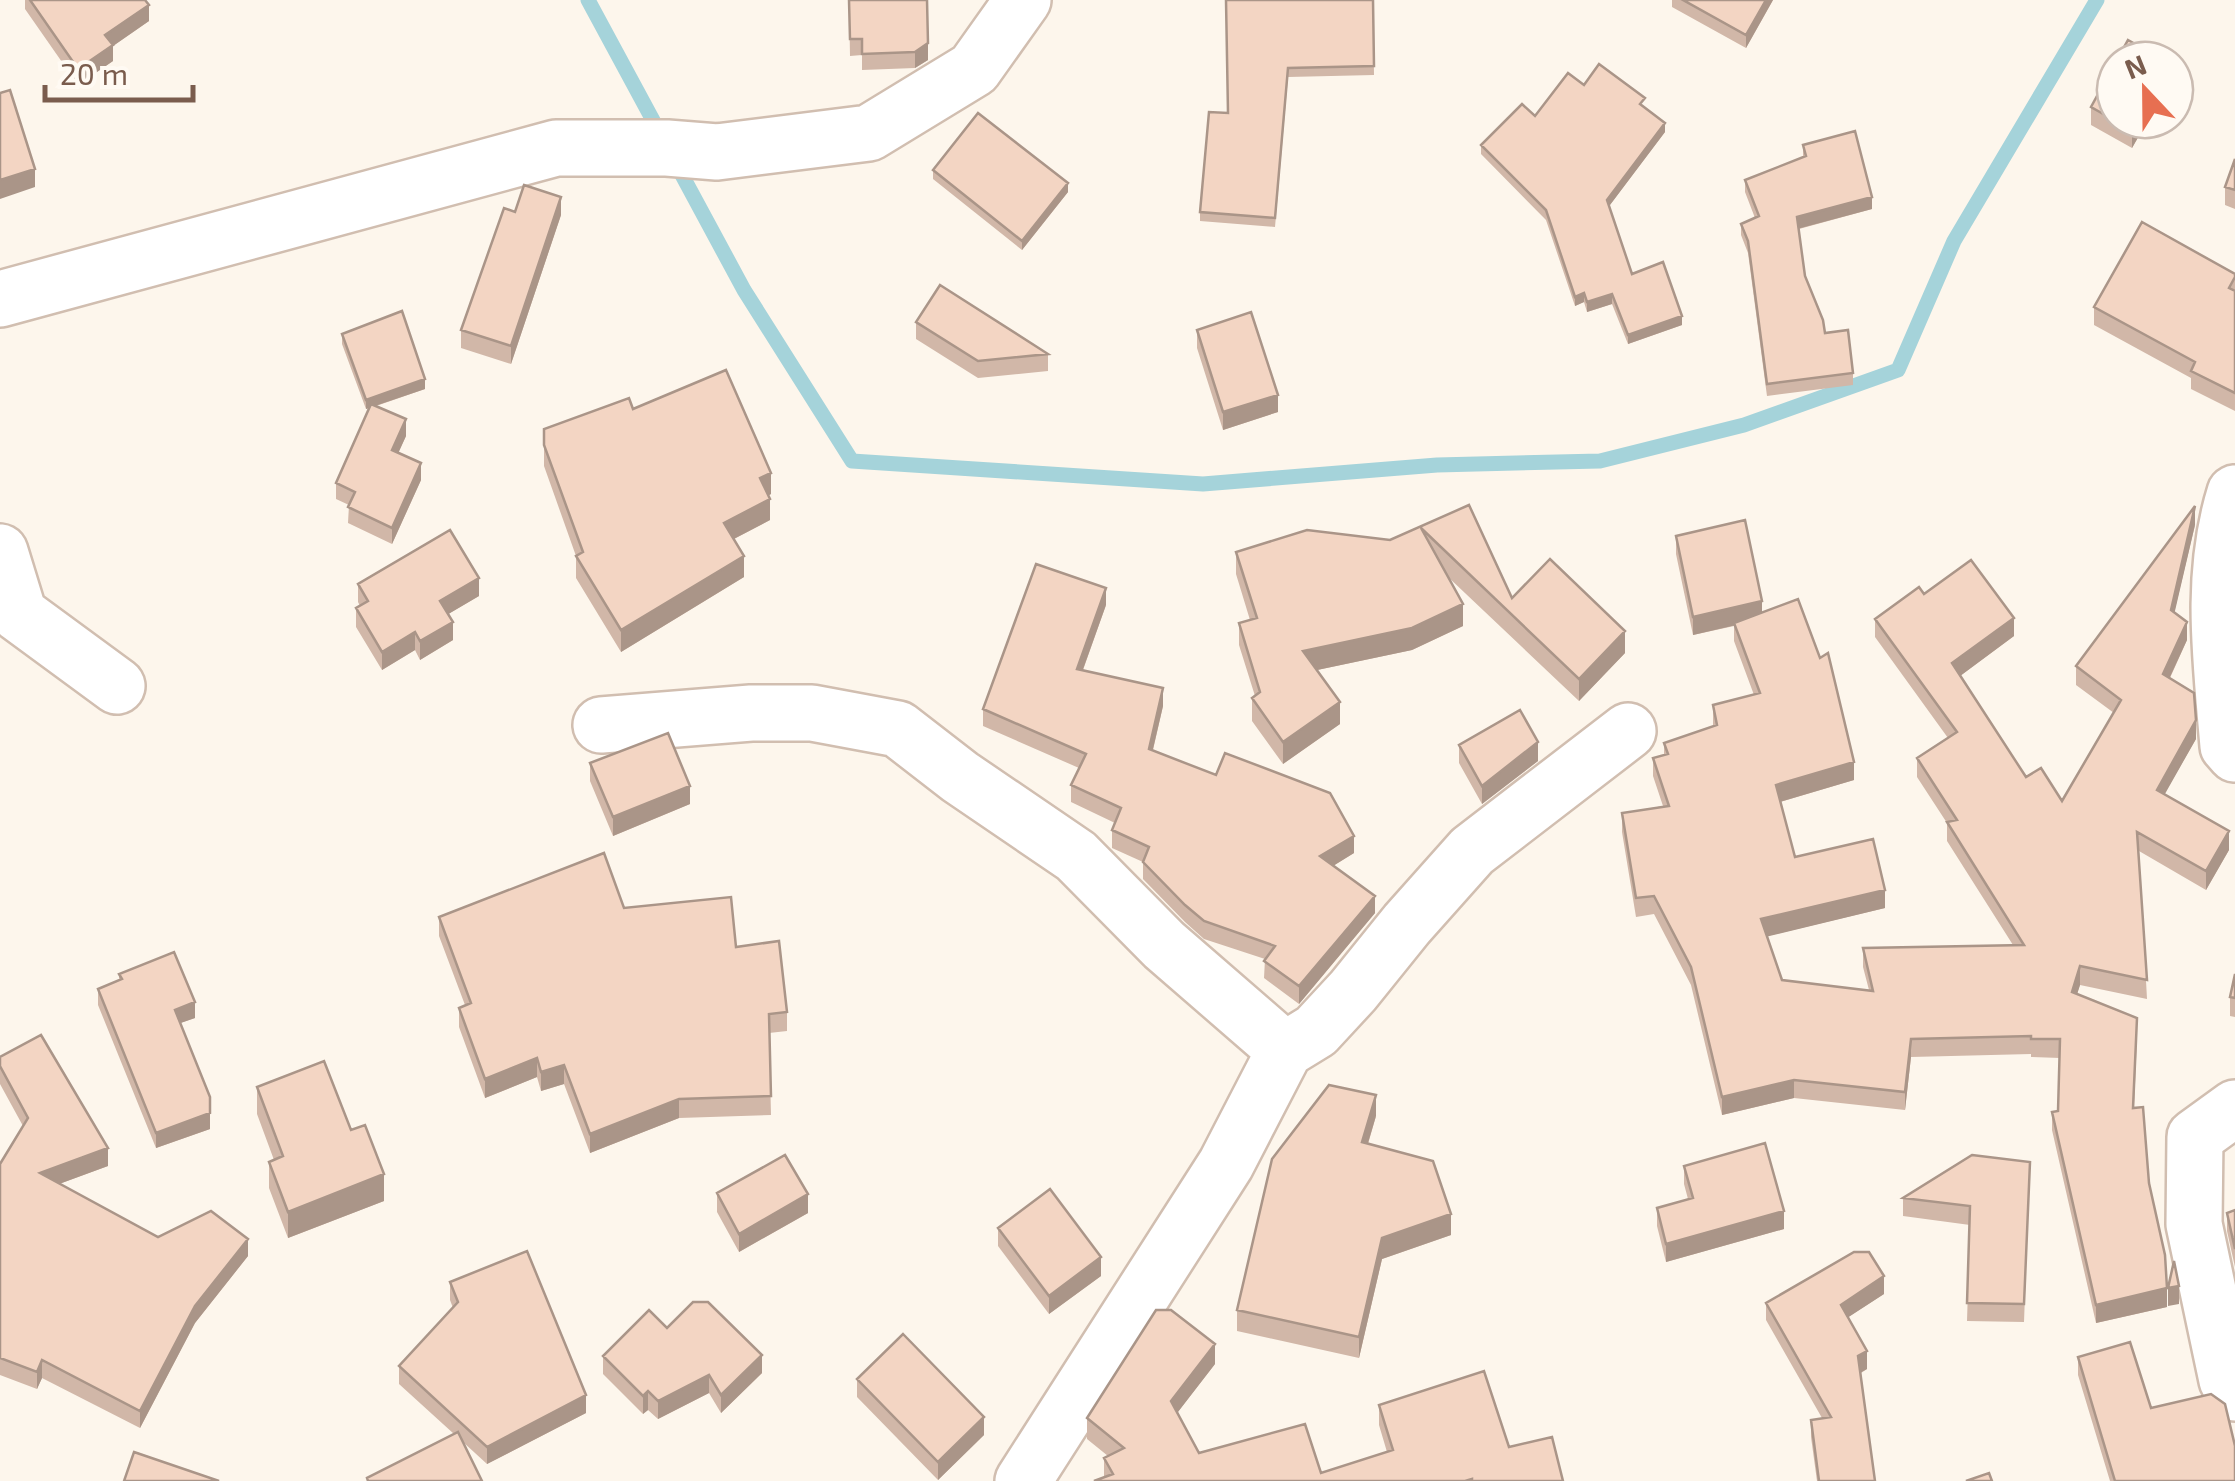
<svg xmlns="http://www.w3.org/2000/svg" width="2235" height="1481" font-family="'Exo 2',sans-serif">
<rect width="100%" height="100%" fill="#fdf6ec"/>
<g fill="none" stroke-linecap="round" stroke-linejoin="round">
<!-- stream -->
<path stroke="#a5d3da" stroke-width="15" d="M588,0L662,137
M675,162L744,290L852,461L1203,484L1437,465L1600,461L1744,425L1898,370L1954,241L2097,0"/>
<defs>
<path id="minor" d="M0,299L556,148H667L717,152L869,133L974,69L1023,0
M2235,493C2209,576 2221,661 2228,746L2235,754
M0,552L19,614L117,686
M601,725L751,713H812L898,729L960,777L1076,856L1164,945L1285,1050L1316,1031L1353,991L1407,924L1472,851L1628,731
M2235,1108L2195,1137L2194,1224L2227,1380L2235,1393
M1023,1481L1226,1164L1285,1050"/>
</defs>
<!-- minor casing -->
<use href="#minor" stroke="#d1beb0" stroke-width="60"/>
<!-- minor -->
<use href="#minor" stroke="#fff" stroke-width="55"/>
</g>
<!-- wall -->
<path fill="#d1b7a8" d="M25,0H145L149,21L113,46V61L78,85L25,9Z
M849,0L928,60L915,68L862,70V55L850,56Z
M1373,0L1374,75L1288,77L1275,227L1200,221V212L1228,113Z
M1672,0H1773L1746,48L1672,7Z
M1584,85L1645,107L1665,132L1609,206L1632,274L1682,325L1628,344L1612,304L1587,312L1584,302L1575,306L1546,220L1481,154V145L1535,116Z
M2091,107L2148,120L2132,148L2091,125Z
M1803,145L1872,209L1799,229L1805,276L1825,333L1853,373V385L1767,396L1748,253L1741,235V224L1755,218L1745,192V180L1803,157Z
M2235,159V209L2225,205V187Z
M933,170L1068,192L1022,250L933,179Z
M515,212L561,215L511,364L461,348V330Z
M2235,274V411L2191,389V378L2094,325V307Z
M916,322L1048,354V371L978,378L916,339Z
M1197,330L1278,412L1223,430L1197,348Z
M342,334L425,389L376,406L406,436L398,453L421,480L392,544L348,523L349,505L336,499V483L369,408L366,409L342,344Z
M633,409L771,494L769,495L770,520L734,539L744,577L621,652L576,578V556L544,466V429Z
M1469,505L1512,598L1625,653L1579,701L1447,576L1463,626L1412,650L1317,670L1340,724L1283,764L1252,721V698L1255,696L1239,645V623L1250,620L1236,574V552L1390,540Z
M2195,525L2174,613L2187,640L2170,678L2196,739L2164,794L2229,850L2206,890L2139,851L2147,999L2080,985L2077,994L2137,1037L2134,1108L2149,1183L2167,1307L2096,1323L2052,1130V1112L2058,1111L2060,1058L2031,1057V1054L1911,1057L1905,1110L1794,1098L1722,1115L1691,985L1654,914L1636,917L1622,832V813L1663,806L1653,776V758L1664,755V743L1713,726V705L1754,695L1734,641V626L1693,635L1676,554V536L1762,612L1854,780L1780,802L1795,857L1885,908L1767,936L1782,980L1869,990L1863,967V948L2013,945L1947,841V823L1917,777V758L1948,738L1875,637V619L1924,594L2014,636L1960,676L2026,777L2062,801L2114,713L2076,685V666Z
M358,584L479,596L448,614L453,640L420,660L415,650L382,670L356,627V608L360,606L358,602Z
M1106,605L1083,670L1163,706L1153,750L1354,853L1333,866L1375,913L1299,1004L1264,978L1265,959L1204,939L1185,922L1143,879V862L1112,848V830L1115,823L1071,802V785L1079,768L983,726V709Z
M1459,745L1538,761L1482,804L1459,763Z
M590,763L690,804L613,836L590,781Z
M624,908L736,947L787,1012V1031L769,1033L771,1115L679,1118L590,1153L564,1084L541,1091L537,1077L485,1098L459,1027V1008L465,1005L439,936V917Z
M119,974L195,1018L180,1023L210,1129L156,1148L98,1005V989L119,980Z
M2235,974V1017L2230,1016V997Z
M0,1057L108,1166L59,1184L158,1237L248,1256L195,1323L140,1428L42,1378L37,1389L0,1375V1164L23,1126L0,1084Z
M257,1087L351,1130L384,1201L288,1238L269,1188V1162L274,1160L257,1114Z
M1376,1116L1368,1144L1451,1235L1382,1259L1359,1358L1237,1331V1310Z
M2030,1162L2024,1322L1967,1321L1970,1225L1903,1216V1198Z
M1684,1166L1784,1229L1666,1262L1657,1226V1208L1688,1199L1684,1184Z
M717,1193L808,1213L739,1252L717,1212Z
M2235,1210V1267L2227,1231V1213Z
M998,1228L1101,1276L1049,1314L998,1246Z
M450,1282L586,1413L487,1464L463,1442L482,1481H367V1478L454,1434L399,1384V1366L453,1308L450,1300Z
M1884,1294L1848,1317L1867,1369L1861,1373L1875,1481H1817L1811,1437V1420L1822,1418L1766,1320V1303Z
M667,1328L762,1373L721,1413L709,1393L658,1419L648,1410L643,1414L603,1374V1356Z
M2078,1357L2151,1408L2235,1481H2110L2078,1375Z
M1215,1364L1177,1413L1199,1453L1321,1473L1387,1452L1379,1425V1405L1509,1447L1563,1481L1104,1477V1458L1108,1456L1087,1439V1418Z
M857,1379L984,1435L938,1480L857,1397Z"/>
<!-- shaded-wall -->
<path fill="#aa9588" d="M1766,0H1773L1746,48V35Z
M149,5V21L113,46V61L78,85V69L105,35Z
M928,43V60L915,68V52Z
M2138,120H2148L2132,148V130Z
M1665,123V132L1607,209V200Z
M35,169V187L0,199V180Z
M1068,183V192L1022,250V241Z
M561,197V215L511,364V346Z
M1872,197V209L1797,229V217Z
M1584,293V302L1575,306V297Z
M1612,294V304L1587,312V302Z
M1682,316V325L1628,344V335Z
M425,379V389L366,409V400Z
M1278,395V412L1223,430V412Z
M406,419V436L392,467V450Z
M421,463V480L392,544V528Z
M771,473V494L760,500V478Z
M770,499V520L724,544V523Z
M2195,506V525L2171,628V610Z
M744,556V577L621,652V630Z
M479,578V596L440,619V601Z
M1106,588V605L1077,686V669Z
M1762,601V619L1693,635V617Z
M1463,604V626L1412,650L1303,673V651Z
M2014,618V636L1952,682V663Z
M453,622V640L420,660V641Z
M2187,622V640L2163,692V674Z
M1625,631V653L1579,701V679Z
M415,632V650L382,670V652Z
M1163,688V706L1149,766V749Z
M1340,702V724L1283,764V742Z
M2196,720V739L2157,808V790Z
M1538,742V761L1482,804V786Z
M1854,762V780L1776,803V785Z
M690,786V804L613,836V817Z
M2229,831V850L2206,890V871Z
M1354,836V853L1320,874V856Z
M1885,890V908L1761,938V919Z
M1375,896V913L1299,1004V986Z
M2080,966V985L2072,1010V992Z
M195,1002V1018L175,1025V1010Z
M1911,1039V1057L1905,1110V1092Z
M537,1058V1077L485,1098V1079Z
M564,1065V1084L541,1091V1072Z
M1794,1080V1098L1722,1115V1097Z
M1376,1095V1116L1362,1163V1142Z
M679,1099V1118L590,1153V1134Z
M210,1113V1129L156,1148V1133Z
M108,1148V1166L40,1191V1173Z
M384,1174V1201L288,1238V1212Z
M808,1194V1213L739,1252V1234Z
M1784,1211V1229L1666,1262V1244Z
M1451,1214V1235L1382,1259L1359,1358V1337L1382,1238Z
M248,1239V1256L195,1323L140,1428V1411L195,1306Z
M1101,1257V1276L1049,1314V1296Z
M1884,1276V1294L1841,1322V1305Z
M2179,1286V1304L2168,1306V1288Z
M2167,1288V1307L2096,1323V1305Z
M1215,1344V1364L1171,1421V1401Z
M1867,1351V1369L1858,1374V1356Z
M762,1355V1373L721,1413V1395Z
M42,1360V1378L37,1389V1372Z
M709,1375V1393L658,1419V1401Z
M648,1391V1410L643,1414V1396Z
M586,1395V1413L487,1464V1447Z
M984,1417V1435L938,1480V1462Z"/>
<!-- building -->
<path fill="#f3d5c3" stroke="#aa9588" stroke-width="2.5" d="M30,0H145L149,5L105,35L113,45L78,69Z
M849,0H927L928,43L915,52L862,54V39H850Z
M1226,0H1373L1374,66L1288,68L1275,218L1200,212L1209,112L1228,113Z
M1683,0H1766L1746,35Z
M2128,40L2164,60H2117Z
M2115,63V120H2138L2132,130L2091,107Z
M1599,64L1645,98L1640,104L1665,123L1607,200L1632,274L1663,262L1682,316L1628,335L1612,294L1587,302L1584,293L1575,297L1546,210L1481,145L1522,104L1535,116L1568,73L1584,85Z
M10,90L35,169L0,180V93Z
M978,113L1068,183L1022,241L933,170Z
M1855,131L1872,197L1797,217L1805,276L1823,320L1825,333L1848,330L1853,373L1767,384L1748,241L1741,224L1759,216L1745,180L1806,156L1803,145Z
M2235,159V190L2225,187Z
M524,185L561,197L511,346L461,330L504,208L515,212Z
M2142,222L2235,274V277L2229,288L2235,291V393L2191,371L2195,362L2094,307Z
M940,285L1048,354L978,361L916,322Z
M402,311L425,379L366,400L342,334Z
M1251,312L1278,395L1223,412L1197,330Z
M726,370L771,473L760,478L770,499L724,523L744,556L621,630L576,556L583,552L544,445V429L629,398L633,409Z
M371,404L406,419L392,450L421,463L392,528L348,507L355,492L336,483Z
M1469,505L1512,598L1550,559L1625,631L1579,679L1421,528L1463,604L1412,628L1303,651L1340,702L1283,742L1252,698L1260,692L1239,623L1257,618L1236,552L1307,530L1390,540Z
M2195,506L2171,610L2187,622L2163,674L2194,693L2196,720L2157,790L2229,831L2206,871L2137,832L2147,980L2080,966L2072,992L2137,1018L2133,1108L2143,1107L2149,1183L2165,1255L2167,1288L2096,1305L2052,1112L2058,1111L2060,1039H2031V1036L1911,1039L1905,1092L1794,1080L1722,1097L1691,967L1654,896L1636,898L1622,813L1669,806L1653,758L1668,754L1664,743L1717,725L1713,705L1760,693L1734,623L1798,599L1820,658L1828,653L1854,762L1776,785L1795,857L1873,839L1885,890L1761,919L1782,980L1873,991L1863,948L2024,945L1947,822L1957,820L1917,758L1957,732L1875,619L1919,587L1924,594L1971,560L2014,618L1952,663L2026,777L2041,768L2062,801L2121,700L2076,666Z
M1745,520L1762,601L1693,617L1676,536Z
M450,530L479,578L440,601L453,622L420,641L415,632L382,652L356,608L368,601L358,584Z
M1036,564L1106,588L1077,669L1163,688L1149,749L1216,775L1225,753L1330,793L1354,836L1320,856L1375,896L1299,986L1264,961L1275,946L1204,921L1185,905L1143,862L1149,847L1112,830L1121,808L1071,785L1086,754L983,709Z
M1520,710L1538,742L1482,786L1459,745Z
M668,733L690,786L613,817L590,763Z
M604,853L624,908L731,897L736,947L779,941L787,1012L769,1014L771,1096L679,1099L590,1134L564,1065L541,1072L537,1058L485,1079L459,1008L471,1003L439,917Z
M174,952L195,1002L175,1010L210,1097V1113L156,1133L98,989L122,979L119,974Z
M2235,974V998L2230,997Z
M41,1035L108,1148L40,1173L158,1237L211,1211L248,1239L195,1306L140,1411L42,1360L37,1372L0,1358V1164L28,1118L0,1066V1057Z
M324,1061L351,1130L365,1125L384,1174L288,1212L269,1162L283,1156L257,1087Z
M1329,1085L1376,1095L1362,1142L1433,1161L1451,1214L1382,1238L1359,1337L1237,1310L1272,1159Z
M1765,1143L1784,1211L1666,1244L1657,1208L1693,1198L1684,1166Z
M785,1155L808,1194L739,1234L717,1193Z
M1972,1155L2030,1162L2024,1304L1967,1303L1970,1206L1903,1198Z
M1050,1189L1101,1257L1049,1296L998,1228Z
M2235,1210V1249L2227,1213Z
M527,1251L586,1395L487,1447L399,1366L458,1302L450,1282Z
M1854,1252H1869L1884,1276L1841,1305L1867,1351L1858,1356L1875,1481H1819L1811,1420L1831,1417L1766,1303Z
M2174,1261L2179,1286L2168,1288Z
M693,1302H708L762,1355L721,1395L709,1375L658,1401L648,1391L643,1396L603,1356L649,1310L667,1328Z
M1156,1310H1171L1215,1344L1171,1401L1199,1453L1305,1424L1321,1473L1393,1450L1379,1405L1484,1371L1509,1447L1552,1437L1563,1481H1472V1479L1465,1481H1094L1113,1474L1104,1458L1124,1448L1087,1418Z
M903,1334L984,1417L938,1462L857,1379Z
M2130,1342L2151,1408L2211,1394L2225,1404L2235,1446V1481H2115L2078,1357Z
M458,1432L482,1481H368L367,1478Z
M134,1452L219,1481H124Z
M1989,1473L1992,1481H1966Z"/>
<!-- north arrow -->
<g transform="translate(2145 90) rotate(338)"><circle r="48" fill="#fffaf3" stroke="#cabbb1" stroke-width="2.5"/>
<path d="M0-8L18 38L0 25L-18 38Z" fill="#e76f51"/>
<text y="-15" font-size="28" font-weight="bold" text-anchor="middle" fill="#7a5c4d">N</text>
</g>
<!-- scale -->
<path d="M45 85v15h148v-15" fill="none" stroke="#7a5c4d" stroke-width="5"/>
<text x="60" y="85" font-size="30" fill="#7a5c4d" stroke="#fffaf3" stroke-width="8" paint-order="stroke">20 m</text>
</svg>
